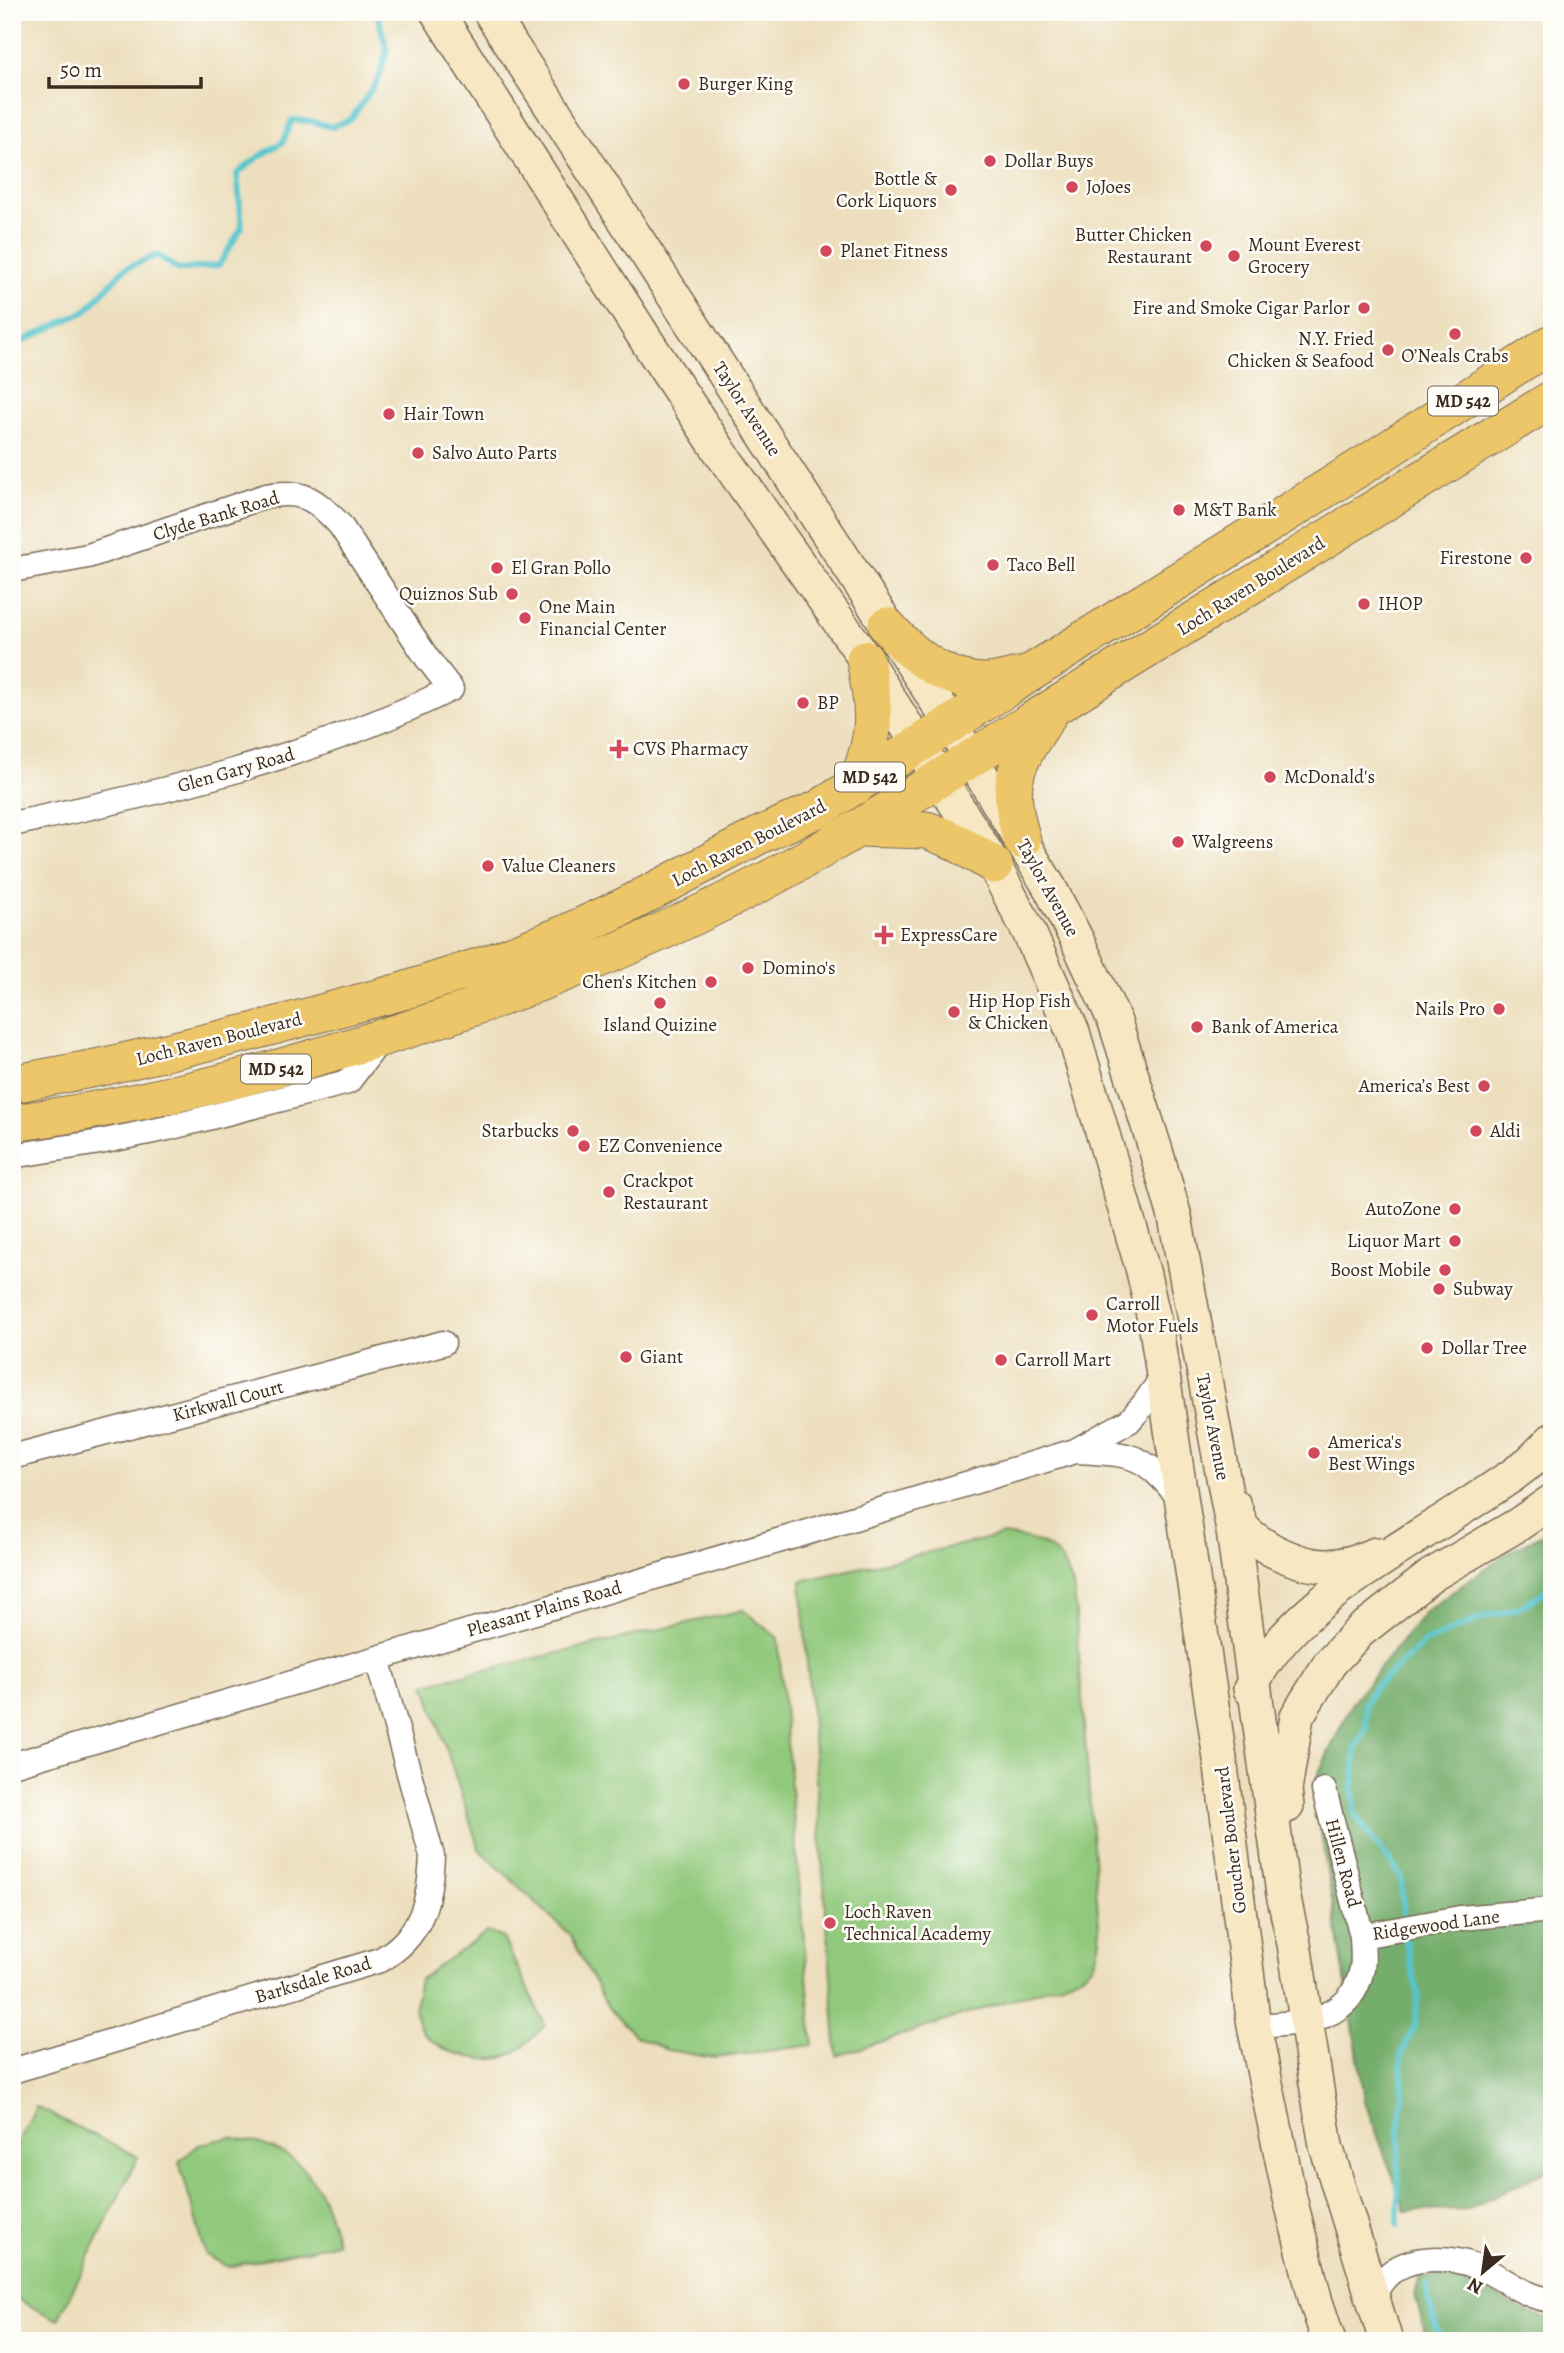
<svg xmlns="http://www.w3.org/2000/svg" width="1564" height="2353" font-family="Alegreya,serif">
<rect width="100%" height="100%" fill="#fdfcf7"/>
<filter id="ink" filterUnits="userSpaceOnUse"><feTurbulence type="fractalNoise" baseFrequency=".0143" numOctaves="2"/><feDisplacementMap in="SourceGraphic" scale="14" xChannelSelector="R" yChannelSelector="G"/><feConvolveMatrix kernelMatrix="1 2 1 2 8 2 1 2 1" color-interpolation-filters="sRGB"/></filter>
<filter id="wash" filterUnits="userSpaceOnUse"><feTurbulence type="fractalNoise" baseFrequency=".00686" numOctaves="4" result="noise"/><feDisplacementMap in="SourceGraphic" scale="28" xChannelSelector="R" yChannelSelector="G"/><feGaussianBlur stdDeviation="1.57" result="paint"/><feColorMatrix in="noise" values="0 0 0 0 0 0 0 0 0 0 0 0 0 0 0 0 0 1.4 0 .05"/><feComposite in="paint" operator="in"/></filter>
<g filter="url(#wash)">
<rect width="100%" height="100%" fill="#eddfbd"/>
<!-- green -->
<path fill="#91c97c" stroke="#667a4d" stroke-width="2" d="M1003,1535C1045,1540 1062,1547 1074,1590L1100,1939C1095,1967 1093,1971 1065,1982L837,2056L801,1581Z
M743,1610L778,1638L813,2045L714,2058L667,2050L635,2036L607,2006L569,1934L479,1849L425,1684Z
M487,1932L503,1938L545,2025C534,2036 523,2050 507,2056C484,2066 431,2051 420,2027C412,2011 416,1996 420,1979Z
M36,2107L138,2157L58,2320L12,2297V2155Z
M230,2137C300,2148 321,2177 337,2243L228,2267L206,2255L179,2161L199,2145Z"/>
<!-- forest -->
<path fill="#74ad6c" stroke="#586c45" stroke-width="2" d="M1552,1529V2168L1468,2210L1406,2211L1366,2105L1313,1785L1353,1701L1425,1612L1507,1553Z
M1455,2273L1527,2313L1552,2319V2341H1427L1415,2295L1419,2279Z"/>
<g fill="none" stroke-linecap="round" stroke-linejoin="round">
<!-- stream -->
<path stroke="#57c5cc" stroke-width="6" d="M12,346L86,311L124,269L157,255L179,270L219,265L242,227L237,174L257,158L283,142L292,120L310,121L332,127L351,119L378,80L387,51L377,12
M1404,1924L1401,1876L1365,1829L1355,1814L1353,1787L1356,1748L1366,1729L1365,1704L1373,1689L1425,1642L1484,1617L1517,1609L1552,1587
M1398,2225L1399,2129L1403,2096L1401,2055L1415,2025L1418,1993L1404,1935
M1427,2285L1429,2305L1441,2341"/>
</g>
</g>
<g filter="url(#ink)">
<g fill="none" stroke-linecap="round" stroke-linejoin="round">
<defs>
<path id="street" d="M12,570L88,556L266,496C302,489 316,499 340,525L427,658L451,689C313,757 162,793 12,824
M12,1156L100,1142L168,1128L348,1082L381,1039
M1075,1451L1129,1421L1144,1404L1165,1374
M12,1457L443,1343
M12,1765L805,1533L1075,1451C1134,1454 1142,1453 1181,1500
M1324,1790L1362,1936
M1254,2026C1299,2023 1352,2024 1362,1968C1364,1958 1362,1946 1362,1936L1460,1918L1552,1910
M12,2071L380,1960C422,1937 430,1900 432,1856L377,1658
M1373,2296C1377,2290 1380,2283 1385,2278C1407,2254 1450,2256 1478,2267C1504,2277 1522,2297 1552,2300"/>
<path id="secondary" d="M437,12L648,343L721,453L855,644L994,865L1029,932L1073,1032L1143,1271L1156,1328L1220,1759L1254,2026L1290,2198L1316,2302L1329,2341
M490,12L942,710L1050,888L1076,938L1115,1022L1156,1151L1175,1217L1233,1531L1283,1894L1294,1944L1326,2146L1386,2341
M1234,1505C1237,1512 1239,1520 1242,1526C1248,1536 1262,1544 1272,1550C1312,1570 1334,1571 1376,1554
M1250,1689C1282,1619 1361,1573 1423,1533C1454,1514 1483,1495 1513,1475L1531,1461L1552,1440
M1287,1806L1285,1790L1297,1716L1330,1663L1359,1632L1432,1575L1519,1524L1552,1501"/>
<path id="primary" d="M887,626C912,655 945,682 986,682C996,682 1008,678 1019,676
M856,786C878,731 875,716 865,659
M858,828L927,830L956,842L994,865
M1022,840C1004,780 1015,766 1048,715
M12,1084L106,1066L251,1032L403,991L496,961L562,935L625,906L760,835L820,808L1027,675L1375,458L1552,343
M12,1123C117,1109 222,1085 324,1055C476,1011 624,955 765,881C861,830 953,769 1046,712C1215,609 1383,503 1552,399"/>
</defs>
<!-- street casing -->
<use href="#street" stroke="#796956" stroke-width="27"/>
<!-- secondary casing -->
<use href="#secondary" stroke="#796956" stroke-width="36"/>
<!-- primary casing -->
<use href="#primary" stroke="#796956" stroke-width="39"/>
<!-- street -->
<use href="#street" stroke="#fff" stroke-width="24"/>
<!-- secondary -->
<use href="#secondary" stroke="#f7e8c3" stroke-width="33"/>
<!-- primary -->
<use href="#primary" stroke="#ecc669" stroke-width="37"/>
</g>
</g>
<!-- markers -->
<g fill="#d1495b" stroke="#fdfcf7" stroke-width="2.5">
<circle cx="684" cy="84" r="7"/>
<circle cx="990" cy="161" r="7"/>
<circle cx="1072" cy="187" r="7"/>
<circle cx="951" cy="190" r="7"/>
<circle cx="1206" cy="246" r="7"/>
<circle cx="826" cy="251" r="7"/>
<circle cx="1234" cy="256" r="7"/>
<circle cx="1364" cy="308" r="7"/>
<circle cx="1455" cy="334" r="7"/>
<circle cx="1388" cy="350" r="7"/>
<circle cx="389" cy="414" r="7"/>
<circle cx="418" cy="453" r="7"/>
<circle cx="1179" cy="510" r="7"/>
<circle cx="1526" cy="558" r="7"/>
<circle cx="993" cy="565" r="7"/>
<circle cx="497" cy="568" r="7"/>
<circle cx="512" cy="594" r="7"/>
<circle cx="1364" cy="604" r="7"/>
<circle cx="525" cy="618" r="7"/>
<circle cx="803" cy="703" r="7"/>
<path d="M615.5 738.5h7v7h7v7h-7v7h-7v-7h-7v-7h7z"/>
<circle cx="1270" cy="777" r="7"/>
<circle cx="1178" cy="842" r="7"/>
<circle cx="488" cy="866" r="7"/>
<path d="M880.5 924.5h7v7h7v7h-7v7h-7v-7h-7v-7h7z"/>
<circle cx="748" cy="968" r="7"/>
<circle cx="711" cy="982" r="7"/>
<circle cx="660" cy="1003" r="7"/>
<circle cx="1499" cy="1009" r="7"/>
<circle cx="954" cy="1012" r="7"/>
<circle cx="1197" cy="1027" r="7"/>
<circle cx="1484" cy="1086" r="7"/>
<circle cx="573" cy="1131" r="7"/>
<circle cx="1476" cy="1131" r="7"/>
<circle cx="584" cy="1146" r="7"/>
<circle cx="609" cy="1192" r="7"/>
<circle cx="1455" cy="1209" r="7"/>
<circle cx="1455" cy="1241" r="7"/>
<circle cx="1445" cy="1270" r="7"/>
<circle cx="1439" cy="1289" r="7"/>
<circle cx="1092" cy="1315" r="7"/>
<circle cx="1427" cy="1348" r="7"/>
<circle cx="626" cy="1357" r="7"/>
<circle cx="1001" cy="1360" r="7"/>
<circle cx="1314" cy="1453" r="7"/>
<circle cx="830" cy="1923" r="7"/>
</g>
<g text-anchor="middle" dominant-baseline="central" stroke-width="5" stroke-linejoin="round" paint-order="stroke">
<!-- shield labels -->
<g fill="#fdfcf7" stroke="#75695f" stroke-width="2">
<rect x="1428" y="386.5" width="70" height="29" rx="5"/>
<rect x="835" y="762.5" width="70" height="29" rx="5"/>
<rect x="241" y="1054.5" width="70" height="29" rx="5"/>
</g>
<g font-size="18" font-weight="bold" fill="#3b2a1e">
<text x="1463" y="401">MD 542</text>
<text x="870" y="777">MD 542</text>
<text x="276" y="1069">MD 542</text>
</g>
<!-- poi labels -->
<g font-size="19" fill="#3b2a1e" stroke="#fdfcf7" text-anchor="start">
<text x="698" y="84">Burger King</text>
<text x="1004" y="161">Dollar Buys</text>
<text x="937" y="179" text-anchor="end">Bottle &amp;<tspan x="937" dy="22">Cork Liquors</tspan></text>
<text x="1086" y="187">JoJoes</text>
<text x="1192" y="235" text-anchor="end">Butter Chicken<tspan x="1192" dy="22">Restaurant</tspan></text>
<text x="1248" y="245">Mount Everest<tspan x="1248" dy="22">Grocery</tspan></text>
<text x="840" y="251">Planet Fitness</text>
<text x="1350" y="308" text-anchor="end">Fire and Smoke Cigar Parlor</text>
<text x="1374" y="339" text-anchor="end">N.Y. Fried<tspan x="1374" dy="22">Chicken &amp; Seafood</tspan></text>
<text x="1455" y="356" text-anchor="middle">O’Neals Crabs</text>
<text x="403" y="414">Hair Town</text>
<text x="432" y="453">Salvo Auto Parts</text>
<text x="1193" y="510">M&amp;T Bank</text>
<text x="1512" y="558" text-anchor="end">Firestone</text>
<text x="1007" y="565">Taco Bell</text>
<text x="511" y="568">El Gran Pollo</text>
<text x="498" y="594" text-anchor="end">Quiznos Sub</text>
<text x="1378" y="604">IHOP</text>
<text x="539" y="607">One Main<tspan x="539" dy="22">Financial Center</tspan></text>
<text x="817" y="703">BP</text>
<text x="633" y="749">CVS Pharmacy</text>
<text x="1284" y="777">McDonald's</text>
<text x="1192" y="842">Walgreens</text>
<text x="502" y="866">Value Cleaners</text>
<text x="900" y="935">ExpressCare</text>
<text x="762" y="968">Domino's</text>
<text x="697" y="982" text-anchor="end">Chen's Kitchen</text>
<text x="968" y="1001">Hip Hop Fish<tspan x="968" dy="22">&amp; Chicken</tspan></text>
<text x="1485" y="1009" text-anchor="end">Nails Pro</text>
<text x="660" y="1025" text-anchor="middle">Island Quizine</text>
<text x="1211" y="1027">Bank of America</text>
<text x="1470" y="1086" text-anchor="end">America’s Best</text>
<text x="559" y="1131" text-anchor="end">Starbucks</text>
<text x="1490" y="1131">Aldi</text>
<text x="598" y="1146">EZ Convenience</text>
<text x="623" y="1181">Crackpot<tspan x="623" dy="22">Restaurant</tspan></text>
<text x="1441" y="1209" text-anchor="end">AutoZone</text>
<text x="1441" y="1241" text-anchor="end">Liquor Mart</text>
<text x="1431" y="1270" text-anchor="end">Boost Mobile</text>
<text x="1453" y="1289">Subway</text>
<text x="1106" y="1304">Carroll<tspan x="1106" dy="22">Motor Fuels</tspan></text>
<text x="1441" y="1348">Dollar Tree</text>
<text x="640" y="1357">Giant</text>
<text x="1015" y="1360">Carroll Mart</text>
<text x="1328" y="1442">America's<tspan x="1328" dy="22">Best Wings</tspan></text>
<text x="844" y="1912">Loch Raven<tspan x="844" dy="22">Technical Academy</tspan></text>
</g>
<!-- street labels -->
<g font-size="19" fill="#3b2a1e" stroke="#fdfcf7">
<text transform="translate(747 409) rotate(57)">Taylor Avenue</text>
<text transform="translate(216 516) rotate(-17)">Clyde Bank Road</text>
<text transform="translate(1251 586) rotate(-32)">Loch Raven Boulevard</text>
<text transform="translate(236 770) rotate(-16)">Glen Gary Road</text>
<text transform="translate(749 843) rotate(-27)">Loch Raven Boulevard</text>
<text transform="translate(1048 888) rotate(61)">Taylor Avenue</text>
<text transform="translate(219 1039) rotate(-14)">Loch Raven Boulevard</text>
<text transform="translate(228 1401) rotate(-15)">Kirkwall Court</text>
<text transform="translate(1213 1427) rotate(79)">Taylor Avenue</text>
<text transform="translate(544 1609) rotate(-16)">Pleasant Plains Road</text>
<text transform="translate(1231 1840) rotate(-97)">Goucher Boulevard</text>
<text transform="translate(1343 1863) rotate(75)">Hillen Road</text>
<text transform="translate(1436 1925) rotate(-8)">Ridgewood Lane</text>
<text transform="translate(313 1980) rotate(-17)">Barksdale Road</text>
</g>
</g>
<!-- margin -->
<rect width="1564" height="2353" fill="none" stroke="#fdfcf7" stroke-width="42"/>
<!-- north arrow -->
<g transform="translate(1483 2272) rotate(209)" stroke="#fdfcf7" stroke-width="5" paint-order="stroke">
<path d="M0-5L12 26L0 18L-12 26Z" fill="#3b2a1e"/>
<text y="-10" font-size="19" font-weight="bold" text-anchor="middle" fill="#3b2a1e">N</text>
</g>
<!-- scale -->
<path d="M49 77v10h152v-10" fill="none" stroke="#3b2a1e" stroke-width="3.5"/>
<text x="60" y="77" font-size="21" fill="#3b2a1e" stroke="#fdfcf7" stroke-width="5" paint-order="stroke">50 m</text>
</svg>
